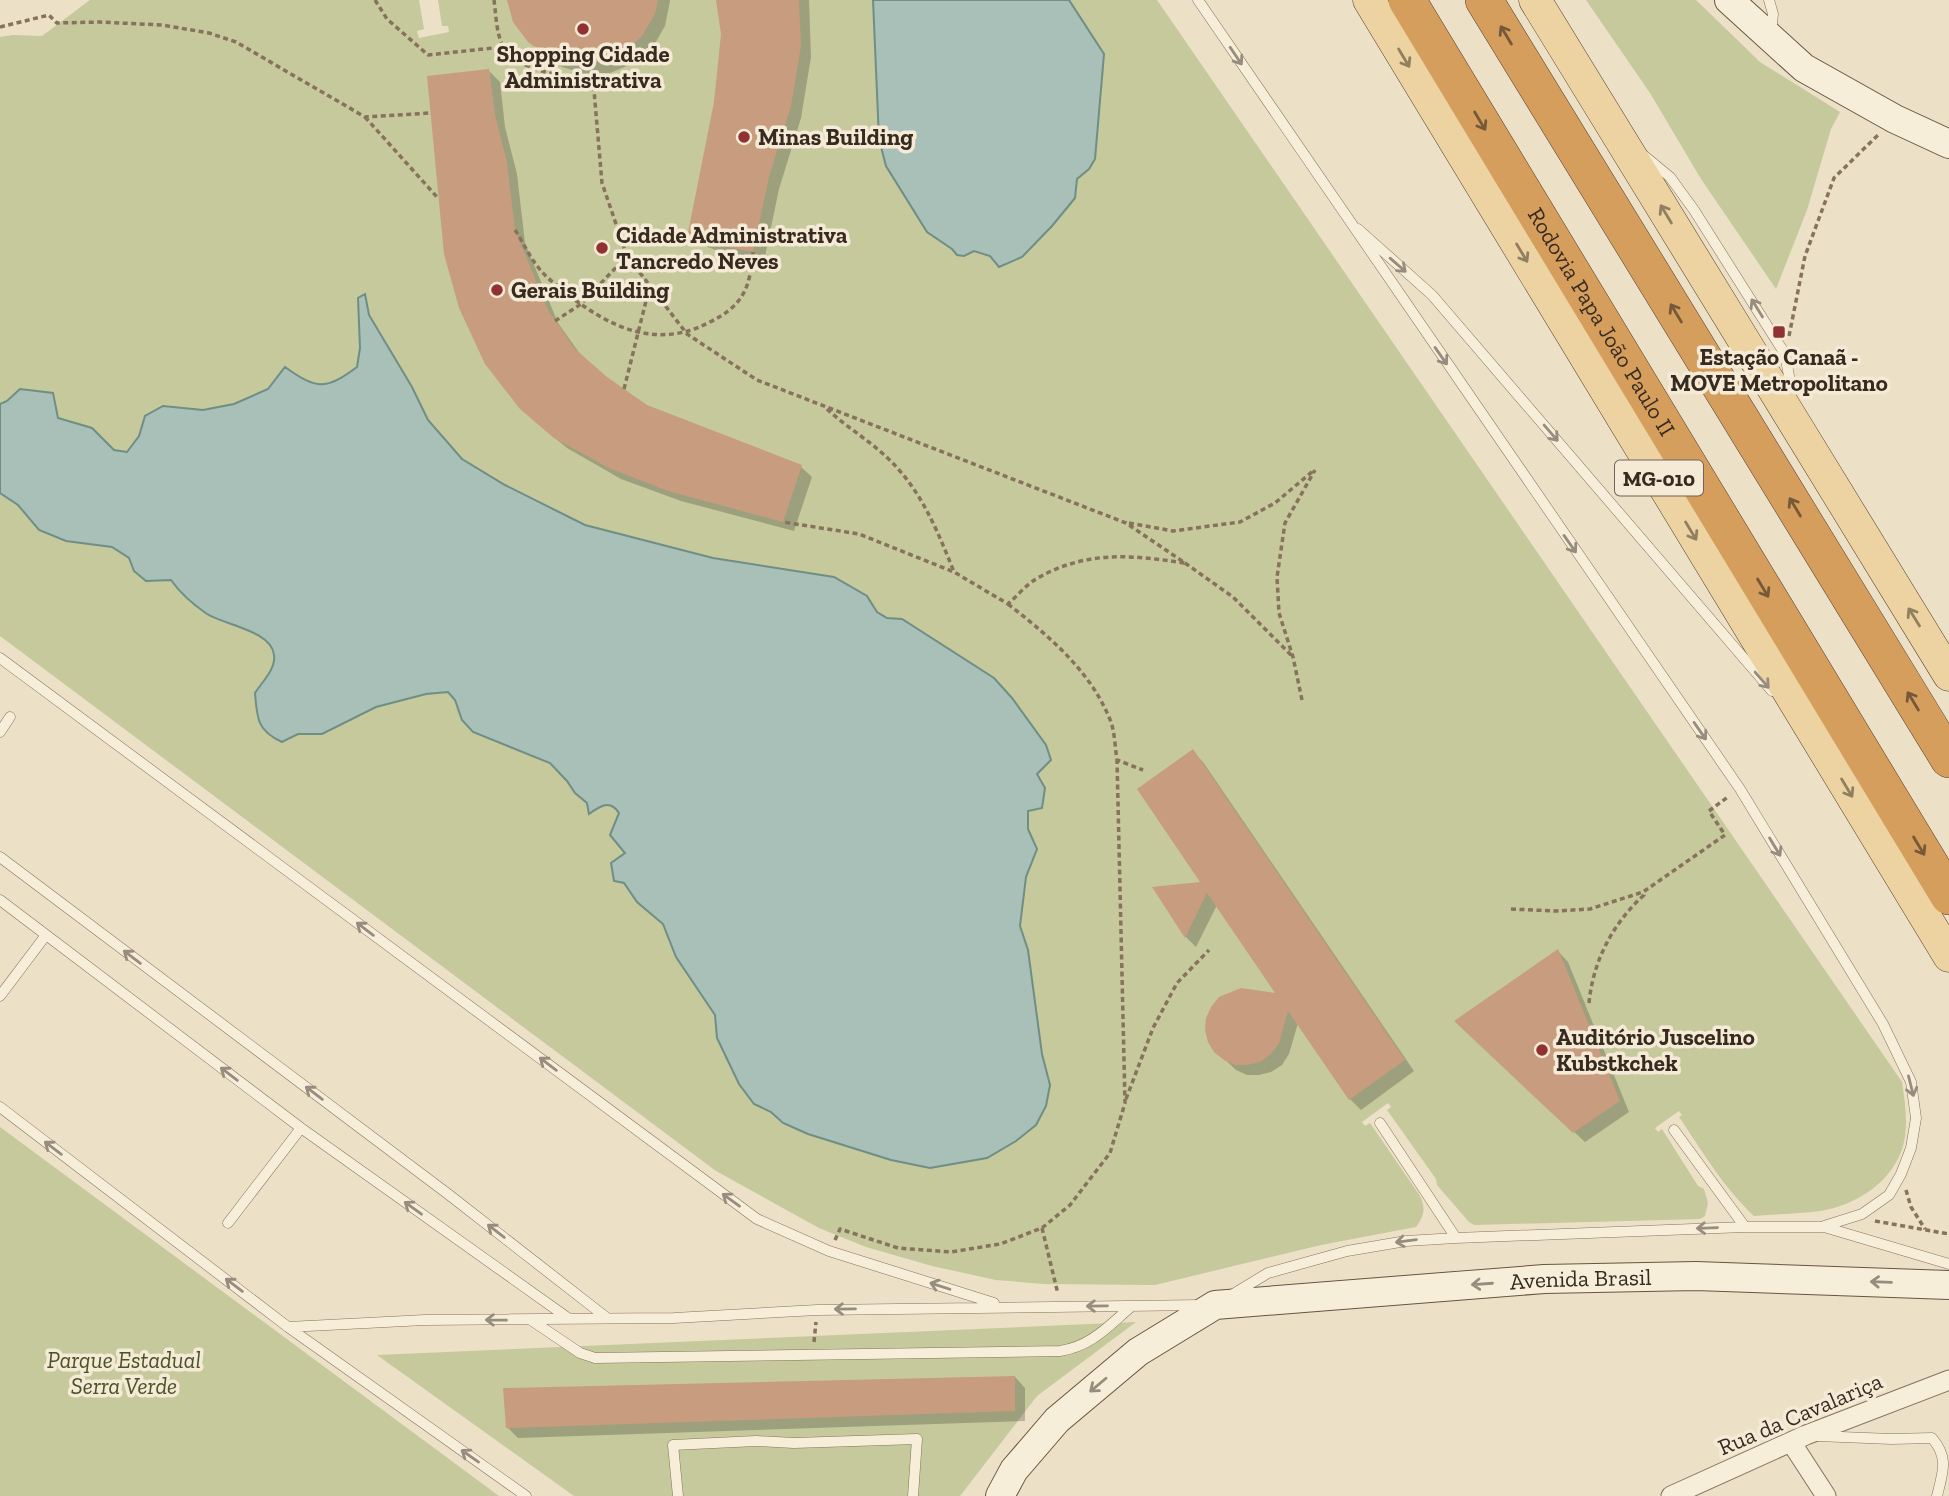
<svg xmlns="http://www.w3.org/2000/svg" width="1949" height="1496" font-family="'Zilla Slab',serif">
<rect width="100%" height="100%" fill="#ece0c7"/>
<!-- green -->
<path fill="#c5c99b" d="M90,0H419L424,29L417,31L419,38L449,32L448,26H442L438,0H1157L1902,1082C1905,1102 1908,1123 1904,1142C1895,1181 1857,1205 1820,1211C1798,1214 1776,1214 1754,1216C1723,1187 1703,1152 1679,1117L1682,1115L1679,1111L1655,1128L1658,1132L1662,1129L1698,1186L1704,1189L1708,1203L1705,1216L1700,1219L1474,1225L1469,1222L1437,1185L1436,1179L1387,1110L1391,1107L1388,1103L1362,1122L1365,1126L1370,1123L1420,1196C1426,1208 1424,1216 1416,1227L1321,1245L1155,1285L1044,1284L996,1280L932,1266L866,1247L819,1228L716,1171L0,636V37L13,35L42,36Z
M1586,0H1696L1760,62L1840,112L1831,129L1807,210L1776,289L1701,179L1650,93Z
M0,1127L499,1496H0Z
M1136,1322L1037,1396L960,1496H574L377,1355Z"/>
<!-- water -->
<path fill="#a8c0b8" stroke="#6f8e85" stroke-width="2" d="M873,0H1069L1104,54L1095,159L1089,169L1077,179L1075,198L1052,226L1022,257L999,267L990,256L974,251L964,256L957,255L952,249L927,232L886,166L879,139Z
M365,294L369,315L412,387L428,420L462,459L505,485L585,525L713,558L834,577L867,596L877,612L887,618L902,619L994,678L1012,698L1046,745L1051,760L1037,774L1045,788L1042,808L1028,811V829L1037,849L1026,877L1020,926L1028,950L1042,1054L1050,1085L1046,1106L1036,1125L1016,1141L987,1158L930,1168L891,1160L808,1134L783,1123L771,1112L754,1104L739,1084L717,1038L715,1015L676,957L663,924L637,902L624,883L614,881L611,863L625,853L610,835L619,813C610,799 600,806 589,814L587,803L575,793L567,781L550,763L473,732L462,720L455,700L448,692L426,694L376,707L322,734H298L282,742C257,731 257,718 255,693C262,682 276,669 274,655C272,631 225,625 207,614C194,605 180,593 171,580L146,581L134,571L129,558L112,547L66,541L39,530L18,505L0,493V404L7,401L20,389L53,393L58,418L92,428L114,450L127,452L139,436L145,416L163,406L203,410L234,404L268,389L285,367C317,390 326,390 357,367L360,348L358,298Z"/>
<!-- shadow -->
<path fill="#0003" d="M509,0H670V1L665,26L653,47L634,63L610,73L585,74L562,67L541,52L530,41Z
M718,0H809L811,57L801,118L779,189L764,261L726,254L700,244L689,233L715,102L723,34Z
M489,71L500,82L505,127L517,174L525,243L558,323L583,358L606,379L646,406L801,467L812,477L794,531L681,501L621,479L567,448L533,420Z
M1193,752L1203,762L1414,1071L1361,1110L1350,1099L1298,1023L1289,1054L1282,1065L1271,1072L1259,1075H1247L1236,1070L1216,1051L1279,995L1217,905L1196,947L1186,937L1155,889L1203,883Z
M1558,951L1568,962L1629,1112L1585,1142L1467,1032Z
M1015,1377L1025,1388V1421L518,1438L507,1427Z"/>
<!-- building -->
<path fill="#c89c7f" d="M507,0H658L655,14L642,36L623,53L599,62L573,64L549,57L528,42L513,22Z
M716,0H799L801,46L791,106L769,177L753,252L713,244L688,233L714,102L721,34Z
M489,69L495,115L507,162L515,230L548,310L574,348L607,377L647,405L802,465L783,522L668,491L609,468L554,438L520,409L485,364L459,308L444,254L427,76Z
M1193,749L1405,1060L1349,1100L1288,1011L1279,1043L1271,1054L1260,1062L1247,1065H1235L1224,1060L1214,1052L1208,1042L1205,1030L1206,1018L1211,1007L1219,997L1241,988L1275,993L1207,893L1185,938L1152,887L1200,882L1137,789Z
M1558,949L1620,1101L1573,1133L1454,1021Z
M1015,1376V1411L506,1428L503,1388Z"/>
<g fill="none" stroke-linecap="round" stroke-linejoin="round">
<defs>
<path id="lane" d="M1198,0L1740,789L1883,1024L1911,1082L1916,1118L1911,1148L1901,1174L1889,1195L1862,1214L1824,1226
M1769,0L1773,14L1771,33
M1642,154L1670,177L1694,210L1785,354L1791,387V399
M1358,229L1432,295L1772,691
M0,658L757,1219L829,1251L994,1303
M0,732L10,717
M0,857L448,1194L607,1318
M0,900L301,1128L568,1318
M0,996L46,935
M0,1107L288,1327L526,1496
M1380,1123L1456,1238
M1674,1130L1745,1227
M228,1223L301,1128
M1230,1296L1268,1273L1347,1251L1406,1241L1456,1238L1745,1227H1824L1949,1264
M531,1320L580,1353L595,1358L1060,1351C1092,1346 1108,1326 1132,1306
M288,1327L425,1320L674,1318L817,1310L1200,1305
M1817,1436L1891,1439L1932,1438C1949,1458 1943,1471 1937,1496
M678,1496L673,1445L756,1441L794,1443L917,1439L913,1496"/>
<path id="street" d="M1791,1442L1826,1496
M1671,1496L1806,1435L1949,1380"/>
<g id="secondary">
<path d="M1729,0L1804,68L1895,119L1949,144"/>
<path id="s1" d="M1000,1496L1014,1470L1057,1420L1138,1352L1215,1305L1544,1279L1696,1276L1949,1285"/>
</g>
<path id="primary" d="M1369,0L1949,956
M1535,0L1949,675"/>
<g id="highway">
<path id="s2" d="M1407,0L1949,896"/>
<path d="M1484,0L1949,759"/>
</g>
</defs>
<!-- lane casing -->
<use href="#lane" stroke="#86725d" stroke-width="11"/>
<!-- street casing -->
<use href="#street" stroke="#86725d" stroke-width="21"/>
<!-- secondary casing -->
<use href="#secondary" stroke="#685440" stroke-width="30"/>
<!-- primary casing -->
<use href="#primary" stroke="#554131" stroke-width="33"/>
<!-- highway casing -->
<use href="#highway" stroke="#554131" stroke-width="38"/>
<!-- path -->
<path stroke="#86725d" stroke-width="3.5" stroke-dasharray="5 3.5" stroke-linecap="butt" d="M375,0L387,19L428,55L502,47
M494,0C496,14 496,31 502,44C515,71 567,78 593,79L602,183L627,256L687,334L757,380L1126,523L1185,563C1131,555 1086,550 1036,579C1026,585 1017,596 1008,604L954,572L859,534L783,522
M0,27L49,15L57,23L99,22L162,25L209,33L236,42L365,117L430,113
M365,117L437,197
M515,230C523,242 529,256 538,267C546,278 559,287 570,296C611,328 657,349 708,323C743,306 750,289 753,252
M555,321L581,304L627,256
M1789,336L1805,256L1834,178L1878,135
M624,389L650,285
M827,409C844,425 864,437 882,453C919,485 936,527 954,572
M1129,523L1173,531L1240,522L1275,503L1313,471
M1185,563L1233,597L1291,655
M1008,604C1050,637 1091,671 1111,722C1115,734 1115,748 1117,760L1143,770
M1302,700L1293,657L1279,613L1277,577L1285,523L1315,470
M1511,909L1556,911L1590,909L1643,892L1725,835L1709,811L1729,796
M1589,1003C1593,961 1613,923 1644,895L1643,892
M1126,1099L1153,1028L1177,983L1209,950
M1906,1190L1911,1207L1925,1229
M1875,1221L1949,1234
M1042,1228L1058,1294
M835,1240L840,1229L898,1248L951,1252L1000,1244L1042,1228L1070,1205L1110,1153L1125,1103L1117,760
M814,1342L816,1322"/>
<!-- lane -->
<use href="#lane" stroke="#f7eeda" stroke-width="10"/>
<!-- street -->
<use href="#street" stroke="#f7eeda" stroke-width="19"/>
<!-- secondary -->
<use href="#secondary" stroke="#f7eeda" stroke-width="28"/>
<!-- primary -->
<use href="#primary" stroke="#ecd3a1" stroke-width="32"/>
<!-- highway -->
<use href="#highway" stroke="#d59e5d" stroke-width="37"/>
</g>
<!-- one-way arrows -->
<defs><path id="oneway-shaft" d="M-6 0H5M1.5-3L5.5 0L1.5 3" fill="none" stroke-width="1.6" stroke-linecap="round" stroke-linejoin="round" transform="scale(1.75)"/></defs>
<g stroke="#765938">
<use href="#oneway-shaft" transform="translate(1506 35) rotate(-121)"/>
<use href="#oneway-shaft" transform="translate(1480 121) rotate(59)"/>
<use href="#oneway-shaft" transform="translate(1676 313) rotate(-121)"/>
<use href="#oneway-shaft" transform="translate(1795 507) rotate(-121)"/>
<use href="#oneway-shaft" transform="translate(1763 588) rotate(59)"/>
<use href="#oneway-shaft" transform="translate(1913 701) rotate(-121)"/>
<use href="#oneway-shaft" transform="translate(1919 846) rotate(59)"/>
</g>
<g stroke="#978c7d">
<use href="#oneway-shaft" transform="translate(1236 56) rotate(56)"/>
<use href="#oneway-shaft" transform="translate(1398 265) rotate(41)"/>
<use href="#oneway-shaft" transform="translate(1757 308) rotate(-122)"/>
<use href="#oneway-shaft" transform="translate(1441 356) rotate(55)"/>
<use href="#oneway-shaft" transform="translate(1551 433) rotate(49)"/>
<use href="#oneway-shaft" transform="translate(1570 544) rotate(55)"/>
<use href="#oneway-shaft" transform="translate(1762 680) rotate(49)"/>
<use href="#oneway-shaft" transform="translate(1700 731) rotate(55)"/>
<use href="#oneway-shaft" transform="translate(1775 847) rotate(59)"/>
<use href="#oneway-shaft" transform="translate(365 929) rotate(-143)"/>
<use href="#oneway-shaft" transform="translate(132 957) rotate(-143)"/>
<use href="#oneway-shaft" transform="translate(548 1064) rotate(-143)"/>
<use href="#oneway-shaft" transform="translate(229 1074) rotate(-143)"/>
<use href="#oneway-shaft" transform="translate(1911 1086) rotate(76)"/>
<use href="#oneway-shaft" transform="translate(314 1093) rotate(-143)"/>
<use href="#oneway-shaft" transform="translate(53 1148) rotate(-143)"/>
<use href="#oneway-shaft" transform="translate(731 1200) rotate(-144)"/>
<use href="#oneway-shaft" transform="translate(413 1208) rotate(-144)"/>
<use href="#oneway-shaft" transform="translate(1707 1228) rotate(178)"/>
<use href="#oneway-shaft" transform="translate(496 1231) rotate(-142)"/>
<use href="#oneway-shaft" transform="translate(1406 1241) rotate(173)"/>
<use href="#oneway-shaft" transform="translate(1881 1282) rotate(-178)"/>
<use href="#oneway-shaft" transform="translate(1482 1284) rotate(176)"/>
<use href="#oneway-shaft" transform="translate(234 1285) rotate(-143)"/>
<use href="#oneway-shaft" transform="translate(940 1286) rotate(-162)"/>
<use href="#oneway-shaft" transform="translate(1097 1306) rotate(179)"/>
<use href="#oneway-shaft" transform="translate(845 1309) rotate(179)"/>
<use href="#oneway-shaft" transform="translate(496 1320) rotate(-179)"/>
<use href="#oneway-shaft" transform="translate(1098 1385) rotate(140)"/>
<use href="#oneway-shaft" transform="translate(470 1456) rotate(-145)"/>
</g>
<g stroke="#927f60">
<use href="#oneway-shaft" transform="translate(1404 58) rotate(59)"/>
<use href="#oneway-shaft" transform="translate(1666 214) rotate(-121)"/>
<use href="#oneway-shaft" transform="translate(1522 253) rotate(59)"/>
<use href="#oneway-shaft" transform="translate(1691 531) rotate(59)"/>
<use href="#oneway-shaft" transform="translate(1914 617) rotate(-122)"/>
<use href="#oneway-shaft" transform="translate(1847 788) rotate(59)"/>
</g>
<!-- markers -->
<g fill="#923133" stroke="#f4ead6" stroke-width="2.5">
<circle cx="583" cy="29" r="7"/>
<circle cx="744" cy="137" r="7"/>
<circle cx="602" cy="248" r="7"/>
<circle cx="497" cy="290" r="7"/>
<rect x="1772" y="325" width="14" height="14" rx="3.5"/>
<circle cx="1542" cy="1050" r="7"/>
</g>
<g text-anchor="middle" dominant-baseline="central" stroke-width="7" stroke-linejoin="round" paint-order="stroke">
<!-- shield labels -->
<rect fill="#f4ead6" stroke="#706457" stroke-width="2" x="1615" y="460.5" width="88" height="35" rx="5"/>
<g font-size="21" font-weight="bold" fill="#372b20">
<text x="1659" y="478">MG-010</text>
</g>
<!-- poi labels -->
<g font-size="23" font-weight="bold" fill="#372b20" stroke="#f4ead6" text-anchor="start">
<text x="583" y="54" text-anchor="middle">Shopping Cidade<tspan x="583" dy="26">Administrativa</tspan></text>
<text x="758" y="137">Minas Building</text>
<text x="616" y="235">Cidade Administrativa<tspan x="616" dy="26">Tancredo Neves</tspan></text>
<text x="511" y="290">Gerais Building</text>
<text x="1779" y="357" text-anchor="middle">Estação Canaã -<tspan x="1779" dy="26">MOVE Metropolitano</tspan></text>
<text x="1556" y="1037">Auditório Juscelino<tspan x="1556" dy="26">Kubstkchek</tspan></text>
</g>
<!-- street labels -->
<g font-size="23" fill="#372b20" stroke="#f4ead6">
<text stroke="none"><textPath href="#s2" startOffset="376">Rodovia Papa João Paulo II</textPath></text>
<text stroke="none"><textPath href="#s1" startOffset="658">Avenida Brasil</textPath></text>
<text transform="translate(1800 1414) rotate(-23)">Rua da Cavalariça</text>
</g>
<!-- park labels -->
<g font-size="23" font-style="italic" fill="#495328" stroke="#f4ead6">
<text x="124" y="1360">Parque Estadual<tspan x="124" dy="26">Serra Verde</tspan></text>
</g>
</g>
</svg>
